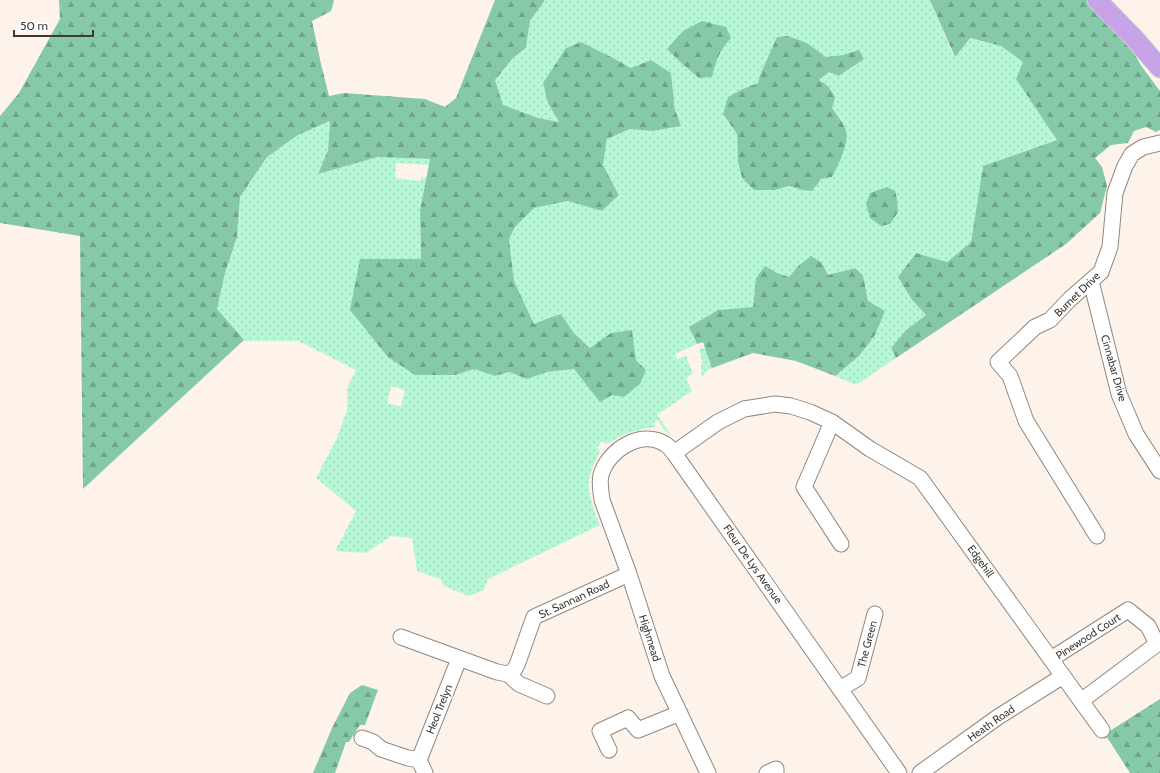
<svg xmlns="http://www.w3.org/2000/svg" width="1160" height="773" font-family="Cabin,sans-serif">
<defs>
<pattern id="grass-dots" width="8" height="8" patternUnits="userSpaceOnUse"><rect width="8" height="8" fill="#b6f7d6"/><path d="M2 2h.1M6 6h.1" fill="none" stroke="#9dd4b8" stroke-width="1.8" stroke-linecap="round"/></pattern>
<pattern id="forest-firs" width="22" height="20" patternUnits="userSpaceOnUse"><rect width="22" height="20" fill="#86c9a8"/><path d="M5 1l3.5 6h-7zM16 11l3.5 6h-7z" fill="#6fa48a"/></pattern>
</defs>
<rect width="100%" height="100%" fill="#fdf3ea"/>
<!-- grass -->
<path fill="url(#grass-dots)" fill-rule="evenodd" d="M545,0H930L954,57L969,38L1001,46L1023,62L1017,79L1057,140L983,166L971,242L947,262L916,253L898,277L912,300L926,315L906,330L891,348L896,358L856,385L835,376L859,356L868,301L863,274L855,268L828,275L822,263L797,267L789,277L777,273L756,278L753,307L718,310L689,327L697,344L675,354L677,359L686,356L693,374L686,378L692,391L657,415L672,436L663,429L658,420L653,423L656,427L643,429L625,434L606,444L602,441L597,448L600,451C595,462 588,474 589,486C589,499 596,514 600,525L488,579L484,590L469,596L444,586L440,579L417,571L412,538L391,536L366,553L335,551L356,511L316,478L337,438L347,410V388L356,370L298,341H243L217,309L225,273L237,237L240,197L267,157L298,135L330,121L328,150L318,174L378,157L430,159L429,165L396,163L395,178L420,181L422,177L426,178L420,210L421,259H360L455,375L474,369L495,376L509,372L527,379L547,372L574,369L646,370L636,360L632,330L590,348L574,333L561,314L551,317L534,324L514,281L509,239L515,227L534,208L569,201L602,211L619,194L603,165L607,139L630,129L652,131L675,110L671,73L651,60L631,68L615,59L548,103L559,122L538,118L502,105L495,80L513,58L526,48L530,21ZM777,37L807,43L826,57L843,55L859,51L864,59L840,76L829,72L819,81L832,108L842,121L832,177L821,179L802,190L789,186L775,190H754L742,178L738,162L737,134L723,114L743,89L758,83L760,75ZM724,46L717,59L699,78L681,63L667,49ZM391,386L405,390L401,407L387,403Z
M706,347L712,368L706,371L702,378L701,368L702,360L699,350Z"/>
<!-- forest -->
<path fill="url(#forest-firs)" d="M59,0H334L331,11L312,21L321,64L329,96L344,93L425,99L445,107L456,98L495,0H545L530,21L526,48L513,58L495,80L503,105L538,118L559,122L548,103L543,83L566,48L581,42L615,59L631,68L651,60L671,73L675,110L681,126L652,131L630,129L607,139L603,165L619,195L602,211L568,201L534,208L515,227L509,239L514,281L534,324L551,317L561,314L574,333L590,348L611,333L632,330L636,360L646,370L640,384L624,397L612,395L600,402L574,369L547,372L527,379L509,372L495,376L474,369L455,375H415L388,357L350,310L360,259H421L420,210L430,159L378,157L318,174L328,150L330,121L298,135L267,157L240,197L237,237L225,273L217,309L244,340L83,489L80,236L0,223V116L19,93L60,19Z
M930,0H1088L1129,43L1140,64L1160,91V130L1156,132L1146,127L1134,131L1128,143L1111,145L1095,158L1102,167L1107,186L1100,213L1066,244L896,358L891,348L906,330L926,315L912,300L898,277L916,253L947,262L971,242L983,166L1057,140L1016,79L1023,62L1001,46L970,38L955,57Z
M702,21L726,27L731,38C719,51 716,61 712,77L699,78L681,63L667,49L683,31Z
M788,36L807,43L826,57L843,55L859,50L864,59L839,76L829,72L819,80L828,86L835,97L832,108C837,115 847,127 847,136C846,149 838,166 832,177L821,179L812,191L802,190L789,186L775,190H754L742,178L738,162L737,134L723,114L728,97L743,89L758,83L760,75L777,37Z
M887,187L895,191L897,199L898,212L890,224L881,226L870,218L866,204L870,193Z
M811,256L822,263L828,275L855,268L863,275L868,301L885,311L875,335L859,356L835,376L796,361L753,353L712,368L703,342L697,344L689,327L718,310L753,307L756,278L765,266L777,273L789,277L797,267Z
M362,685L378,690L365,725H360L349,742H346L335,773H313L332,728L350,693Z
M1160,699V773H1130L1105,734Z"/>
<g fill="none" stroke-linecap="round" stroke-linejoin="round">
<defs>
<path id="minor" d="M1091,281L1119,394L1136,434L1160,471
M832,422L804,487L841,544
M674,453L718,422L744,409L775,404L791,406L810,412L832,422L870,449L920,478L1102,730
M1097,536L1026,421L1010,376L998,362L1035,327L1050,320L1070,299L1101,272L1110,247L1115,193L1125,166L1132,154L1143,147L1160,143
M401,637L497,672L508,674L514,670L517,665L534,617L629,574
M1051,659L1128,610L1148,626L1157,644L1081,701
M508,674L519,684L547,696
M840,689L858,678L875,614
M362,738L373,742L381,749L408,758L419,760
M609,750L600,731L628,718L638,730L680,713
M425,773L419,760L459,659
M708,773L662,676L629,574L602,500C601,492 599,483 601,475C608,450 641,429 665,444C669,446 671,450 674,453L899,773
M767,773L776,769V773
M920,773L998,717L1063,676"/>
<path id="major" d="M1097,0L1135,39L1160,68"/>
</defs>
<!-- minor casing -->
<use href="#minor" stroke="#90877f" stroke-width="17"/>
<!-- major casing -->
<use href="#major" stroke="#d4d3d3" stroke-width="21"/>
<!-- minor -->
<use href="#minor" stroke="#fff" stroke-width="15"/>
<!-- major -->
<use href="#major" stroke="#c7a4e7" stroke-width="19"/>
</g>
<g text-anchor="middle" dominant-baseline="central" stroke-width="3" stroke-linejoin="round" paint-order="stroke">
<!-- street labels -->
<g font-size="11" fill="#3d3936" stroke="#fff">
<text transform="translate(1077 294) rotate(-44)">Burnet Drive</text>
<text transform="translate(1114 368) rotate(74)">Cinnabar Drive</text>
<text transform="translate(981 561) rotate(54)">Edgehill</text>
<text transform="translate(753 564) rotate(55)">Fleur De Lys Avenue</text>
<text transform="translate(574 599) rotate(-25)">St. Sannan Road</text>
<text transform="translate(1088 636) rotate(-33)">Pinewood Court</text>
<text transform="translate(650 638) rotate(72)">Highmead</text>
<text transform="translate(867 644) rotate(-75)">The Green</text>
<text transform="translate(439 709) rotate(-68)">Heol Trelyn</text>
<text transform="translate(991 723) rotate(-35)">Heath Road</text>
</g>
</g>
<!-- scale -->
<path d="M14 30v6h79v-6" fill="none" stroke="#3d3936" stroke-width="2"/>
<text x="20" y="30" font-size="12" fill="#3d3936" stroke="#ffffff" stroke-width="3" paint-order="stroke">50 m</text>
</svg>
